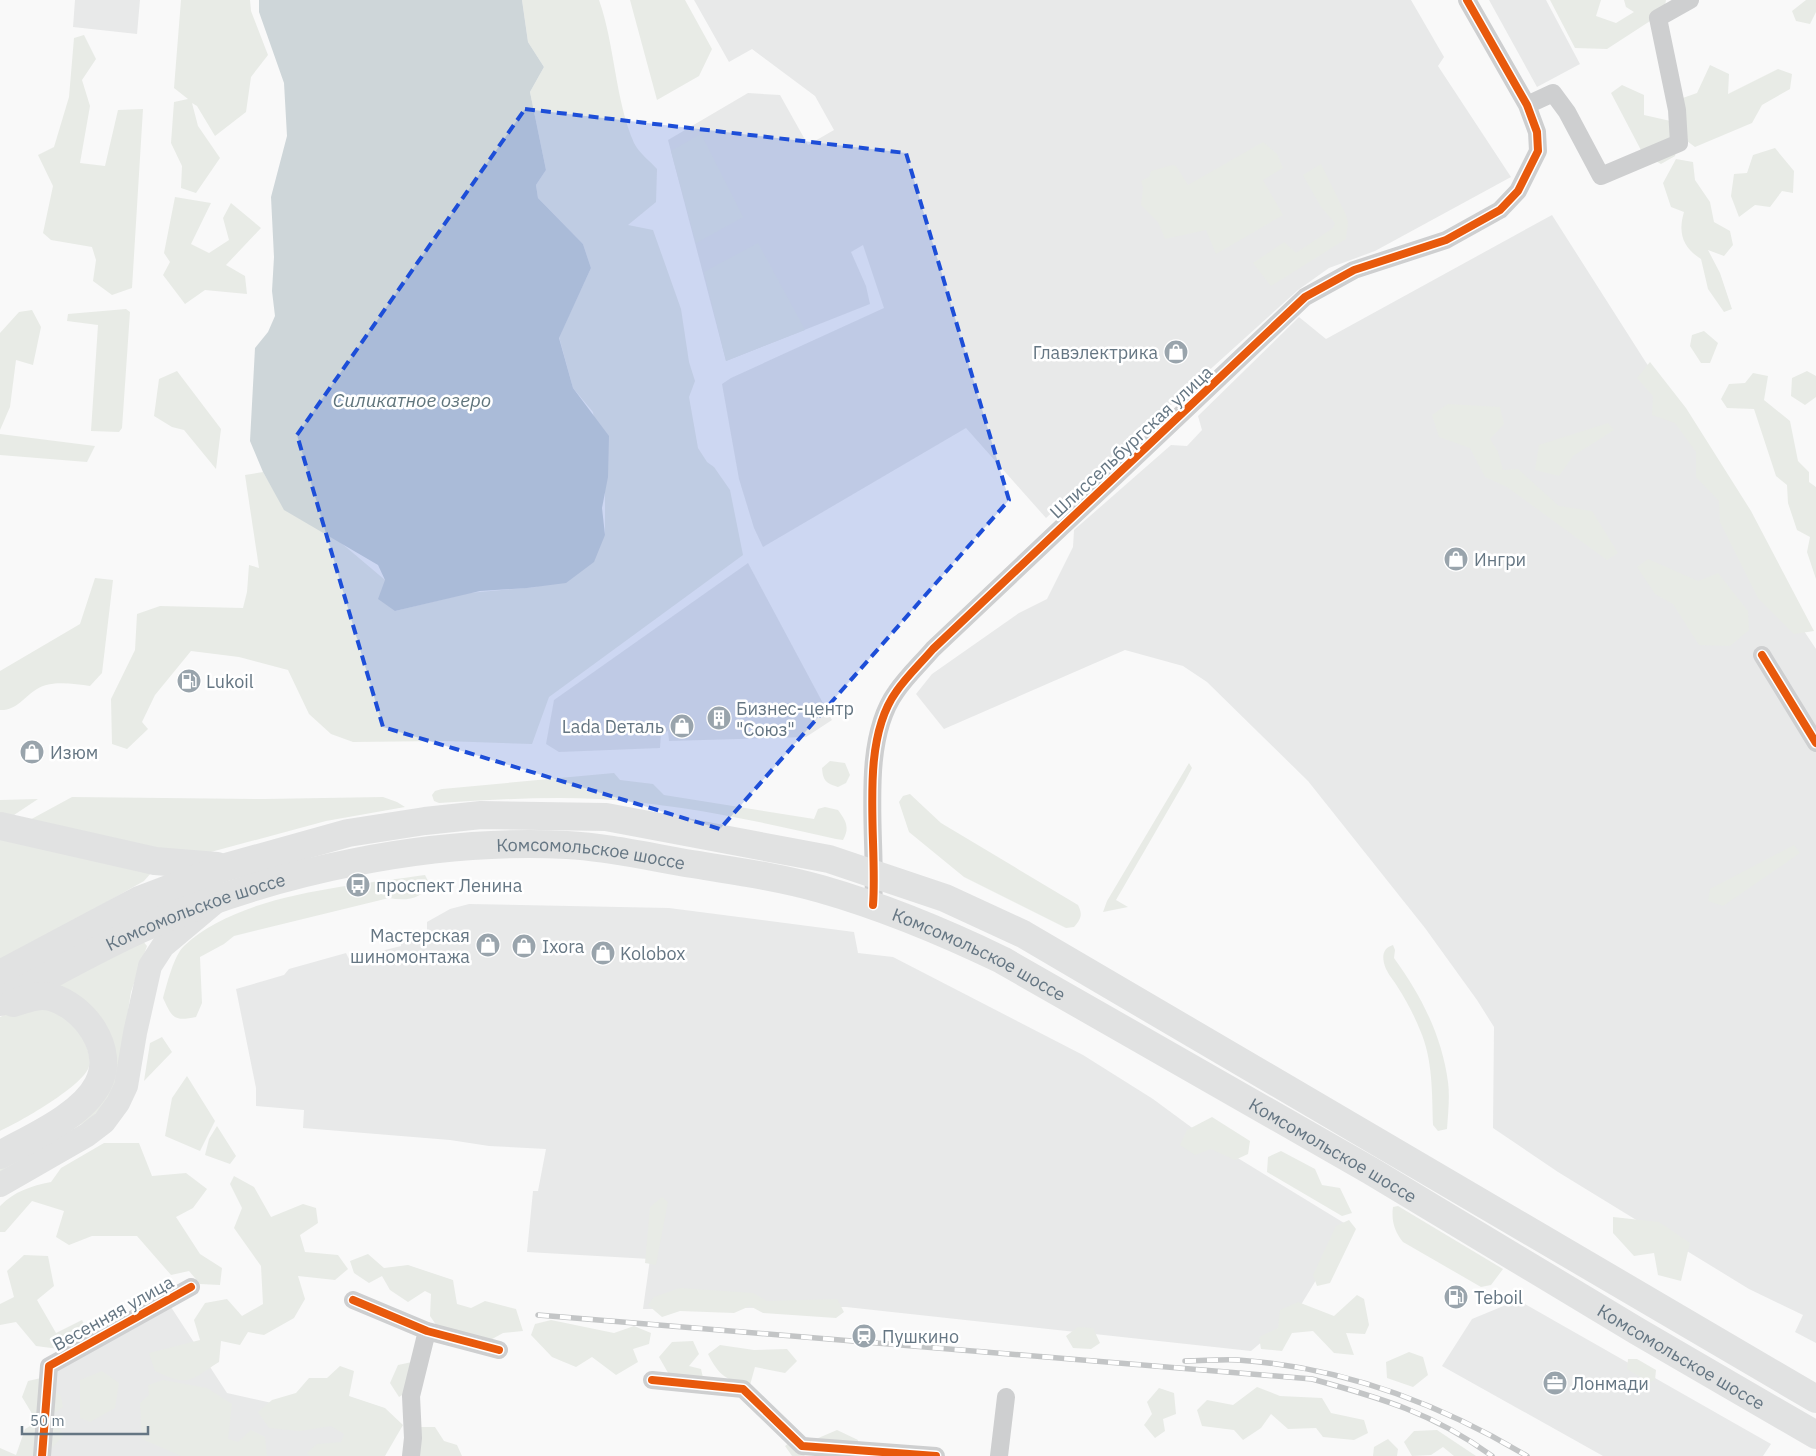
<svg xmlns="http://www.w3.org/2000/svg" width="1816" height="1456" font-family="'IBM Plex Sans',sans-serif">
<rect width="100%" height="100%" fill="#f9f9f9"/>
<!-- built -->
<path fill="#e8e9e9" d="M75,0H140L137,34L73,27Z
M694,0H1411L1444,57L1438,66L1511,177L1375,251L1329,268L1298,290L1046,518L966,428L763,547L754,528L739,479L722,384L731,378L884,308L863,245L851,252L866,286L870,304L726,361L668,140L748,93L780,95L808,145L834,130L815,96L752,49L729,62Z
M1489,0H1546L1580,64L1537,87Z
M1552,215L1645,361L1725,478L1796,619L1816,649V1343L1795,1332L1803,1315L1749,1289L1558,1172L1493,1128L1494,1027L1477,1000L1425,928L1308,781L1207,682L1183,666L1125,650L944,729L916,694L932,674L1019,613L1047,599L1073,547L1074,530L1171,445L1187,446L1202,430L1198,416L1299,317L1326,339Z
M748,563L832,720L806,737L669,741L668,731L661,734L660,748L559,752L546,744L554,700Z
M469,904L669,908L854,932L858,953L893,957L1083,1055L1153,1099L1210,1141L1349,1226L1296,1313L1251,1351L846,1307L643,1309L650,1259L527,1252L533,1191H538L546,1149L489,1146L450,1140L303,1128L304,1110L256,1106V1088L236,989L284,975L289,969L346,953L349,959L401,946V939L427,930V922L450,909Z
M1518,1300L1771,1444L1763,1456H1603L1442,1366L1472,1319Z
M169,1304L227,1393L384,1428L378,1456H50L57,1367Z"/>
<!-- green -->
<path fill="#e8ebe6" d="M181,0H250L251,11L268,55L251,77L246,112L215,136L197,106L192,103L198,126L220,158L196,193L181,188L182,166L171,143L174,102L188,99L174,88Z
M522,0H599C615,45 615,100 634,143C638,152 650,161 657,169L656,202L628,225L653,230L681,309L689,362L695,381L689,397L698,448L707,462L714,467L730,490L743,555L549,697L532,744L444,741L353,742L331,734L309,714L288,670L239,657L191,651L155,695L142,722L148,729L127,749L112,744L111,699L135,650L137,614L160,606L243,608L247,592L249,565L259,568L245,475L263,472L285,510L340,542L385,580L395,611L469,593L536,587L605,535V494L593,412L573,388L559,337L591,268L583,244L538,198L536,185L546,170L530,92L544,67L528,42Z
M630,0H685L712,49L699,76L657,100Z
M1550,0H1601L1596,16L1616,23L1634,12L1626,7L1624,0H1666L1664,12L1607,49L1575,48Z
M1806,0H1816V12L1810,24L1796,21L1792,11Z
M84,35L96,59L82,80L90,106L80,163L105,166L118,110L143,109L132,288L112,295L93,281L96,260L92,247L51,240L43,233L53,186L38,155L54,147L69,97L74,38Z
M1710,65L1729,74L1728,94L1778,69L1792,74L1790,89L1762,105L1752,123L1695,147L1679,135L1675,156L1661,164L1643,154L1611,93L1622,85L1644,95V115L1675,122L1677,100L1697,93Z
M701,134L743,217L696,243L671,151Z
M1263,142L1277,154L1283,168L1263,180L1283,215L1216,254L1206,230L1165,239L1158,222L1141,205L1143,188L1141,181L1149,177L1151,171L1172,165L1176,166L1188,185Z
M1775,148L1794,171L1793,193L1782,191L1770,207L1755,205L1739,217L1731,196L1734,174L1747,173L1753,155Z
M1676,159L1693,162L1695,180L1710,202L1714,222L1730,231L1733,245L1724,256L1708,250L1720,273L1732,309L1724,312L1708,289L1701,259C1682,247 1678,232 1684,212L1671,207L1663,183Z
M1321,164L1346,215L1348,222L1346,239L1271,286L1253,263L1284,242L1296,253L1333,228L1335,223L1321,207L1303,175Z
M175,197L211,203L191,244L209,253L229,240L223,218L231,203L261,228L226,265L245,276L247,294L205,290L185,304L163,275L170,262L164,253Z
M758,243L805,330L726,361L704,272Z
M126,309L130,312L122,428L119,432L91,431L98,325L67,321L68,314Z
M32,310L41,327L33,365L16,360L10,407L0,430V333L19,312Z
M1704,331L1718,343L1710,363H1701L1690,346L1692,335Z
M1650,362L1686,408L1751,511L1814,631L1794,634L1758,598L1720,522L1719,501L1696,477V452L1675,423L1652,415L1653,396L1637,378Z
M177,371L221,429L216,469L184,430L172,427L154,416L159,379Z
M1807,371L1816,376V397L1805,405L1791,396L1792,378Z
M1753,373L1768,376L1764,400L1790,421L1798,461L1809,472V482L1816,487V579L1807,552L1810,537L1797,530L1788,503L1787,485L1776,476L1754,409L1727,408L1721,399L1729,384L1745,383Z
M1448,404L1500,407L1504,424L1490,439L1498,452L1503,470L1518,469L1559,506L1592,511L1618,553L1607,560L1507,487L1485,477L1470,448L1439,437L1432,415Z
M1608,423L1614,430L1573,456L1559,476L1535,470L1539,445Z
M0,434L95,446L87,462L0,455Z
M1648,559L1698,581L1718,573L1748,611L1749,630L1730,646L1699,645L1673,604L1655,594L1637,567Z
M95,578L113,580L102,673L90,686C74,684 51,680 37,689C24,697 16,711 0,710V671L80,624Z
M830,761L845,763L850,775L846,783L838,787C826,783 823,781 822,768Z
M1189,763L1192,768L1185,781L1116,900L1128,907L1103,912L1107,901Z
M614,773L620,780L653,784L664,795L814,819L818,809L825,807L838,810C846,821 850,827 843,840L836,839C758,821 679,804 599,799C546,796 492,800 439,803L434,801L432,795L435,791L442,789Z
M910,794L941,823L1078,905C1083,915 1081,919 1074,927L1066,928L964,877L909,832L899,802L903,796Z
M72,797L264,799L383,797L397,802L405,807L326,821L196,856L26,822Z
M38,799L11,817L0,814V800Z
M0,833L151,873L144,881L0,962Z
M1794,845L1800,853L1723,906L1708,901L1710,889Z
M425,875L429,883C423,900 405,901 389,898L234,936L224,944L200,957L202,1003L196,1017C173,1022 172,1017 163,998C167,984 174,955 184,946C240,893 352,886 425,875Z
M142,940L147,946L131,992L117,1079L109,1099L90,1119L0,1172V1165L112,1068L52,985Z
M1393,945L1395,950L1394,958C1421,995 1442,1036 1448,1082C1450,1097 1448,1114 1447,1129L1438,1131L1433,1125C1432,1094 1433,1059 1420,1030C1414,1015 1406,1000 1397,986C1392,978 1386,972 1384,963C1382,954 1384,948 1393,945Z
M20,1008C57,1007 67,1009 85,1043C88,1051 92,1060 88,1069C79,1088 20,1122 0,1131V1017Z
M162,1037L172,1052L144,1081L150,1043Z
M187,1076L215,1121L200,1151L165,1136L172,1098Z
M1212,1117L1250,1141L1248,1154L1235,1160L1211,1149L1195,1155L1180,1145L1187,1130Z
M217,1126L236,1156L230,1164L205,1155L209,1139Z
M104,1143H139L152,1176L186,1173L207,1189L193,1208L176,1217L200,1254L222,1268L220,1285L200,1284L189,1271L171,1275L137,1236H92L69,1245L56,1237L64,1211L32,1201L5,1232H0V1206C15,1191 31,1186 51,1182L61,1168Z
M1281,1151L1315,1169L1322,1185L1340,1188L1352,1213L1342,1216L1267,1172L1268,1157Z
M234,1176L254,1187L271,1217L303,1204L316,1208L318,1223L300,1235L305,1252L338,1255L348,1269L335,1280L298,1276L305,1299L294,1318L264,1335L248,1332L240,1345L221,1341L219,1362C189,1381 189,1387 155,1371L149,1353L200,1340L194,1320L205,1303L227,1299L242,1316L263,1304L261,1266L234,1228L242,1208L230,1184Z
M662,1197L668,1202L656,1265L645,1263L650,1207Z
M1398,1206L1503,1269L1491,1285L1481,1287L1403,1242C1395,1232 1391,1221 1393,1207Z
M1613,1217L1659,1222L1690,1243L1681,1281L1658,1275L1654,1253L1634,1256L1613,1233Z
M1349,1220L1356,1229L1330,1283L1317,1286L1313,1275L1336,1226Z
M368,1254L384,1268L408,1265L453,1280L457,1304L471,1308L485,1301L516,1309L523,1331L503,1333L485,1343L445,1338L430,1316L431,1294L425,1291L408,1302L390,1290L382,1276L369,1283L354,1273L350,1261Z
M24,1255L48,1256L54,1286L37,1300L56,1333L82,1320L87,1330L59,1349L36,1346L16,1322L0,1325V1304L14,1297L7,1271Z
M680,1288L753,1293L767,1301L837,1299L844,1312L836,1318L763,1313L750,1306L734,1313L680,1311L662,1317L648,1305L654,1297Z
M1357,1295L1364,1299L1369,1325L1365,1334L1346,1333L1354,1355L1334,1353L1313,1331L1292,1333L1282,1351L1261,1349L1259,1337L1278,1328L1280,1310L1298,1302L1334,1316Z
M551,1320L614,1333L634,1326L651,1333L649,1344L633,1349L638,1362L616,1375L592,1357L576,1367L552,1357L531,1335L535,1324Z
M1078,1327L1093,1328L1100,1343L1091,1349L1073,1348L1066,1336Z
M693,1341L699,1354L689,1366L701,1369L704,1382L671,1378L659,1357L672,1342Z
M720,1345L754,1350L787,1349L797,1361L785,1373L755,1367L750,1385C727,1381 719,1376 708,1354Z
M1409,1352L1423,1357L1428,1375L1413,1387L1387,1378L1386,1362Z
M1628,1359H1637L1656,1370L1655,1380L1649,1382L1627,1369Z
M412,1362L410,1390L399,1397L390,1383L398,1365Z
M340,1366L354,1371L349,1396L385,1408L403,1425L385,1456H310L307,1453L317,1444L341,1442L344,1434L331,1426L300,1431L269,1428L258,1412L272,1400L296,1393L309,1378H327Z
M102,1371L119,1383L115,1408L90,1422L80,1418V1380Z
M41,1378L61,1397L63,1407L50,1416L64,1435L44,1456H0V1448L16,1455L25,1429L37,1422L22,1397L28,1381Z
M163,1380L207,1388L232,1404L228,1439L238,1442L251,1430L265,1437L267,1456H181L142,1439L140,1403L149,1395L148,1385Z
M1257,1387L1280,1396L1322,1398L1331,1413L1364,1420L1368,1433L1354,1440L1323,1437L1316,1428L1288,1429L1271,1414L1261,1428L1243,1440L1234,1430L1202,1426L1197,1410L1207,1400L1233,1405Z
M1159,1388L1174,1393L1176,1414L1163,1419L1165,1431L1155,1438L1144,1425L1152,1414L1147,1402Z
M415,1427H435L444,1441L457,1445L462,1456H407Z
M837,1430L858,1440V1456L817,1444L804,1456H792L785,1446L799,1436L816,1439Z
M1437,1430L1476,1456H1454L1443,1447L1431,1455L1412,1456L1404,1442L1414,1431Z
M1388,1439L1398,1449L1397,1456H1373L1374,1447Z"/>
<!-- water -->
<path fill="#ced6d9" d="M259,0H522L528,42L544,67L530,92L546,170L536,185L538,198L583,244L591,268L559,338L573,388L609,436L608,477L602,508L605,535L594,562L566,583L527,588L480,591L395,611L378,599L385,580L378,565L284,510L263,472L250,441L255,348L268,332L275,316L272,291L274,257L271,197L287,136L284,83L259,12Z"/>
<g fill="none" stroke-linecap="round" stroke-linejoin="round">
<!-- street -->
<path stroke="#cecfd0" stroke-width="18" d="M1527,105L1553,93L1567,112L1601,176L1679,143L1677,110L1658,18L1690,0
M1762,655L1816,743
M873,905C878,843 858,745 896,692C906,677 921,663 933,649L1305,297L1354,270L1446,240L1500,210L1518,191L1538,151L1537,132L1527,105L1467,0
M353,1300L427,1331L499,1350
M652,1380L743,1389L802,1446L936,1456
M42,1456L49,1366L191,1287
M411,1456L413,1438L411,1396L427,1331
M999,1456L1006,1397"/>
<!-- secondary -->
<path stroke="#e1e2e2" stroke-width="24" d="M0,1185L87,1135L104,1122L118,1103L126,1086L135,1033L150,966L163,946L213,904"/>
<!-- primary -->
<g stroke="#e1e2e2" stroke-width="28">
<path d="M0,826L155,861L217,866"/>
<path d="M0,974L139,900L226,867L348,833L425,821L481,815L606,817L829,859L945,898L1023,934L1816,1399"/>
<path id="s1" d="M0,1002C50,976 99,947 150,925C276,871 430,838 567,845C609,847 650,857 692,864C735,871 779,877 821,889C884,907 944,932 1002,960L1371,1171L1637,1331L1816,1435"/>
<path d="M0,1155C30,1138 82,1116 98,1084C116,1049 84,1006 51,997C38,994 26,999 13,1003"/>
</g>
<defs>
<path id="rail" d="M538,1315L1312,1379C1381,1398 1433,1413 1492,1456
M1185,1361C1203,1361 1221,1359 1238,1360C1342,1367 1438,1403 1527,1456"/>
</defs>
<!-- rail casing -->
<use href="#rail" stroke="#c3c5c6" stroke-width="5.5"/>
<!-- rail -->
<use href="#rail" stroke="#fff" stroke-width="4" stroke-dasharray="11" stroke-linecap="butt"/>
<defs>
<path id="cycleway" d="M1762,655L1816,743
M873,905C878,843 858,745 896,692C906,677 921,663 933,649L1305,297L1354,270L1446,240L1500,210L1518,191L1538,151L1537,132L1527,105L1467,0
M353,1300L427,1331L499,1350
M652,1380L743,1389L802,1446L936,1456
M42,1456L49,1366L191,1287"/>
</defs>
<!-- cycleway casing -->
<use href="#cycleway" stroke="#fff" stroke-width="11"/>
<!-- cycleway -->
<use href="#cycleway" stroke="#e8590c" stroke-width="8"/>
</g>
<!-- marked area -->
<path fill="#1d4ed8" fill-opacity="0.2" stroke="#1d4ed8" stroke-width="4" stroke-dasharray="10 6" stroke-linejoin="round" d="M525,109L906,153L1009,500L720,829L383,727L297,435Z"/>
<!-- icons -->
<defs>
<symbol id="shop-disc" viewBox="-11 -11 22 22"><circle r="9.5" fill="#99a4ac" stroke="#fff"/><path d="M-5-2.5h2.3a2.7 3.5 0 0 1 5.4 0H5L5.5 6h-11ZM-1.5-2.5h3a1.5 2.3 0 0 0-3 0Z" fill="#fff"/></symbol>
<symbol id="fuel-disc" viewBox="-11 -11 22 22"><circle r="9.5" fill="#99a4ac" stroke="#fff"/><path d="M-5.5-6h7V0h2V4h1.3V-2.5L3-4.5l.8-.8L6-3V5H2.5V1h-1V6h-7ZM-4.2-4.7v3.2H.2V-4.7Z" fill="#fff"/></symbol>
<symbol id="building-disc" viewBox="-11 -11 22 22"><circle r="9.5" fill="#99a4ac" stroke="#fff"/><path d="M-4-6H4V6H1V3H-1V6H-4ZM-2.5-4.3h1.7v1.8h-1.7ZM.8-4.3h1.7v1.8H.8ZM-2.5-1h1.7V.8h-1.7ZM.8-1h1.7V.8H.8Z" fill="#fff"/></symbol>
<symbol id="bus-disc" viewBox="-11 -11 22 22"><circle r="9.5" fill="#99a4ac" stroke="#fff"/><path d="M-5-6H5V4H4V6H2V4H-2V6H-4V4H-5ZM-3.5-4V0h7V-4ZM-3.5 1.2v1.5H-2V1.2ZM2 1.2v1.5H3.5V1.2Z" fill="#fff"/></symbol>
<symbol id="station-disc" viewBox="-11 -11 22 22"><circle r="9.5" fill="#99a4ac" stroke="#fff"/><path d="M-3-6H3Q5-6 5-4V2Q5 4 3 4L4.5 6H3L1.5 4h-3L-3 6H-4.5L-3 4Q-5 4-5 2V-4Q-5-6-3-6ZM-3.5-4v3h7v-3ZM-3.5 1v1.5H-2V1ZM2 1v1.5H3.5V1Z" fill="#fff"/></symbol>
<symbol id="office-disc" viewBox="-11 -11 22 22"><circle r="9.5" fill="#99a4ac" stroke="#fff"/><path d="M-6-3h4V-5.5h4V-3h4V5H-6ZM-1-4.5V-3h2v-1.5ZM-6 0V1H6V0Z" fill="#fff"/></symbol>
</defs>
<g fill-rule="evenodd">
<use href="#shop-disc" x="1162" y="338" width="28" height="28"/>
<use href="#shop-disc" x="1442" y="545" width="28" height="28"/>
<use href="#fuel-disc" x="175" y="667" width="28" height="28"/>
<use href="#building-disc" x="705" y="704" width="28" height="28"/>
<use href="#shop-disc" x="668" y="712" width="28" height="28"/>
<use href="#shop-disc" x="18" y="738" width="28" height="28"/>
<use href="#bus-disc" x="344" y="871" width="28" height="28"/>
<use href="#shop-disc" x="474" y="931" width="28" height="28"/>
<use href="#shop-disc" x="510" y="932" width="28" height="28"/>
<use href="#shop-disc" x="589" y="939" width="28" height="28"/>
<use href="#fuel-disc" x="1442" y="1283" width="28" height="28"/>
<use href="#station-disc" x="850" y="1322" width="28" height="28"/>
<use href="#office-disc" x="1541" y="1369" width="28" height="28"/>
</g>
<g text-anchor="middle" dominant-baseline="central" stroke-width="5" stroke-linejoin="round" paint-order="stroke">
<!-- poi labels -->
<g font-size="18" fill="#657683" stroke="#fff" text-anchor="start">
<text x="1158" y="352" text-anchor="end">Главэлектрика</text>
<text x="1474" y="559">Ингри</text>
<text x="206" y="681">Lukoil</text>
<text x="736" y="708">Бизнес-центр<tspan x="736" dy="21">"Союз"</tspan></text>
<text x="664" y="726" text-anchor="end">Lada Dеталь</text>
<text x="50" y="752">Изюм</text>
<text x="376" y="885">проспект Ленина</text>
<text x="470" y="935" text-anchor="end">Мастерская<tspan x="470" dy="21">шиномонтажа</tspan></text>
<text x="542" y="946">Ixora</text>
<text x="620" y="953">Kolobox</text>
<text x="1474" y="1297">Teboil</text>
<text x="882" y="1336">Пушкино</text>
<text x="1572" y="1383">Лонмади</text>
</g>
<!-- street labels -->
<g font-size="18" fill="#657683" stroke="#fff">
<text transform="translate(1131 442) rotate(-43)">Шлиссельбургская улица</text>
<text stroke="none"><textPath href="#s1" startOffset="621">Комсомольское шоссе</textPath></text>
<text stroke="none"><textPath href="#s1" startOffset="216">Комсомольское шоссе</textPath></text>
<text stroke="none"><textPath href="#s1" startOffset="1026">Комсомольское шоссе</textPath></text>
<text stroke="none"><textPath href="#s1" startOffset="1431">Комсомольское шоссе</textPath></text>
<text transform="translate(113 1313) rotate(-29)">Весенняя улица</text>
<text stroke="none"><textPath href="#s1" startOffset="1836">Комсомольское шоссе</textPath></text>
</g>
<!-- water labels -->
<g font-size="19" font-style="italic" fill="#60757c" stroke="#fff">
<text x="412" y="400">Силикатное озеро</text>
</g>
</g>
<!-- scale -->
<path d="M22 1426v8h126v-8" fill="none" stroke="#657683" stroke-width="2.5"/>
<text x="30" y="1426" font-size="15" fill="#657683" stroke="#ffffff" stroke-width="4" paint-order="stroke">50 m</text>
</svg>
